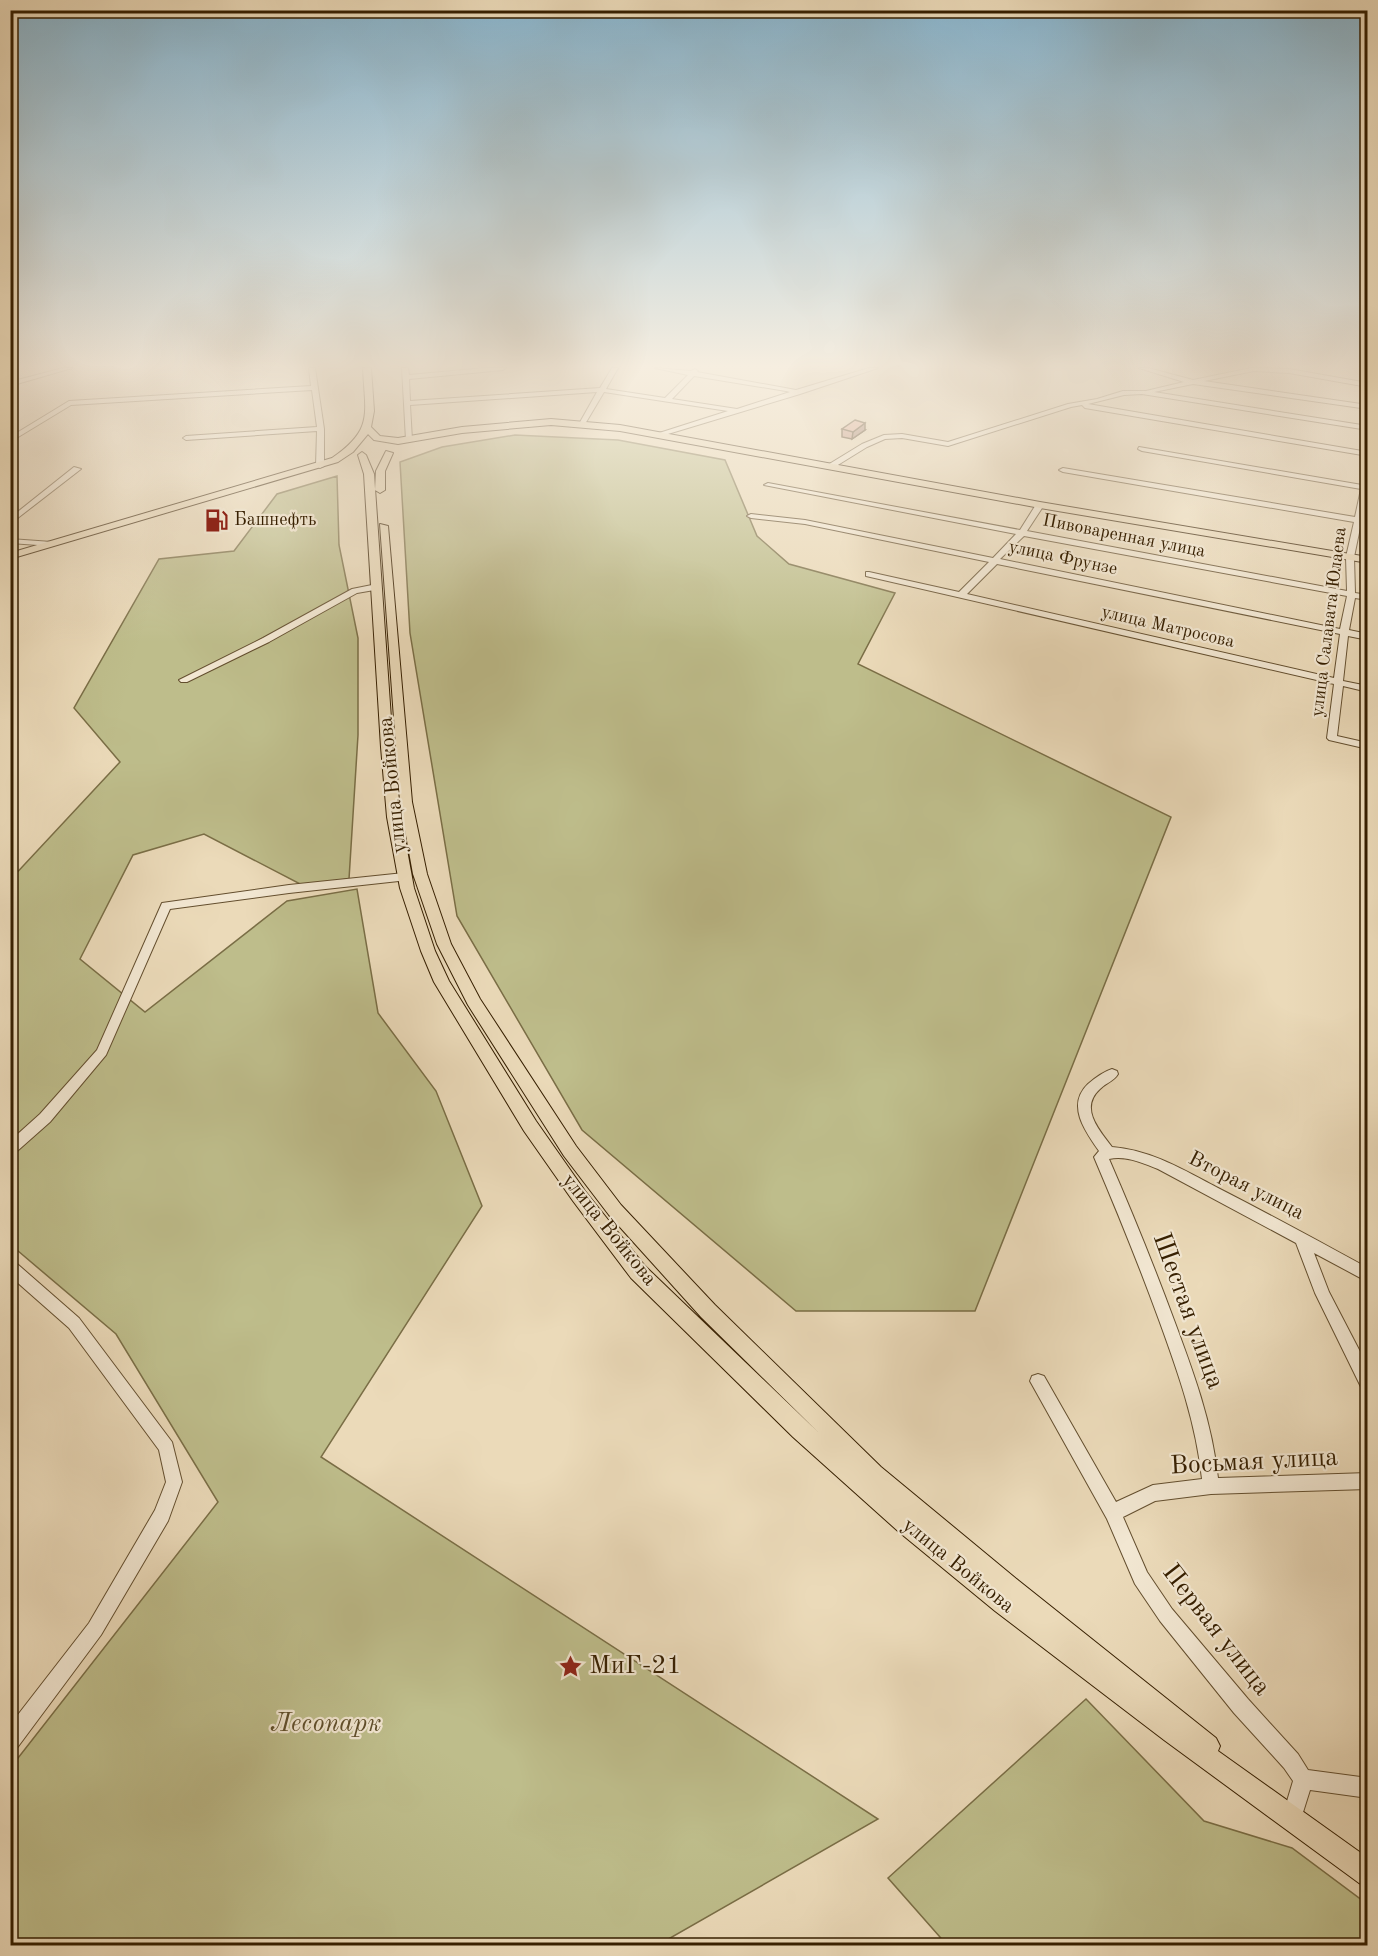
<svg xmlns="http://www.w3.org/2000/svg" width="1378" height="1956" font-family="'Old Standard TT',serif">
<rect width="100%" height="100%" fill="#ebdab9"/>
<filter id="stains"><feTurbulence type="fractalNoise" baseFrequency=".00333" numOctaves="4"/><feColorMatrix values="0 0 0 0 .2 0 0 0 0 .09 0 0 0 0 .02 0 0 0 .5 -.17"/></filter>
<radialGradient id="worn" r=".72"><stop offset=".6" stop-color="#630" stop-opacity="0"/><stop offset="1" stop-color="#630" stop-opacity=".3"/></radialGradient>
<!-- green -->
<path fill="#bebd8b" stroke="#7a6e46" stroke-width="1.5" d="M515,435L618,440L725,460L757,536L789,564L895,593L858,664L1171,817L975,1311H796L582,1130L457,916L410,633L400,462L442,447Z
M337,476L339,545L358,638V735L349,879L302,885L204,834L133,855L80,959L145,1012L287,901L357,889L378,1013L436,1091L482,1206L321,1457L878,1819L658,1945H11V1767L218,1502L116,1334L11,1245L10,880L120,762L74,708L159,559L234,551L277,494Z
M1086,1699L1204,1821L1292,1848L1367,1904V1945H947L888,1878Z"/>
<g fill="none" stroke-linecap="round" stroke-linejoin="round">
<defs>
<path id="minor" d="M63,368H72L10,386V382Z
M309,368H315L324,429V466L320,468L316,466L317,431L186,440L183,438L186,436L317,427L312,390L71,405L10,442V437L69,401L311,386Z
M402,368H408L409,375L485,368H506L503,370L409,379L410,401L600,388L612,368H618L606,389L665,398L688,375L655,368L691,371L695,369L698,371L697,372L796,390L869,368H878L800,394L658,437L656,436V434L728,411L604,392L585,424L582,426L579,424L597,392L410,405L412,440L409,442L406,440ZM694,376L786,391L790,392L737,409L672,399Z
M1139,368H1148L1193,380L1251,368L1289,369L1368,383V387L1289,373L1254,371L1204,381L1368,405V409L1193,384L1154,392L1368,426V430L1142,394L1124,395L1088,404L1368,452V456L1085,408L1082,405L1071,407L948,446L902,438L885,439L867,447L833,468L826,466L862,444L884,435L902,434L948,442L1068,404L1097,399L1123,391H1146L1184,382Z
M1139,447L1362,485L1364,475L1368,473V494L1362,519L1368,520V524L1361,523L1354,557L1355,593L1368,595V600L1355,598L1349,630L1368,634V640L1348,636L1343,681L1368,686V692L1343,686L1337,736L1368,743V749L1329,740L1327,738L1334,684L866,576V572H869L959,592L989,562L805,524L751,518L747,516L751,514L805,520L993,558L1016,534L764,485L768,483L1020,530L1037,503H1040L1044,505L1027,531L1347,591L1346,557L1354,522L1063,472L1059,470L1063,468L1355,517L1361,489L1142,451L1138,449ZM1024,536L1347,596L1340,629L1000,559ZM997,564L1340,634L1334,678L967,594Z
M74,467L81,469L10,524V518Z
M10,539L52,542L56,544L52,546L10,543Z
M377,584L380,585V589L357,593L269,642L187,682H181L179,680L263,638L352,589Z
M404,873L410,877L408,880L289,893L170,909L106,1055L50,1122L15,1153L10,1154V1141L40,1114L97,1050L162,903L289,885Z
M1112,1069L1117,1071L1118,1074C1114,1081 1106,1083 1100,1089C1079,1108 1099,1130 1112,1147C1151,1150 1184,1170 1218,1188C1269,1214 1318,1241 1368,1268V1282L1314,1253L1329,1292L1368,1367V1391L1362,1389L1315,1293L1296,1243L1158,1169C1143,1163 1125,1155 1109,1159C1132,1212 1154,1266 1174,1320C1193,1371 1212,1422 1218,1478L1368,1473V1489L1211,1494L1155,1501L1123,1517L1147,1572L1172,1609L1248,1699L1298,1754L1308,1770L1368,1778V1798L1310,1790L1299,1825L1292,1828L1285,1825L1282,1818L1293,1781L1284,1768L1234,1713L1160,1621L1135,1584L1107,1519L1030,1381L1032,1376L1038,1374L1044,1376L1116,1502L1153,1485L1202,1479C1196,1423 1178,1372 1159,1320C1139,1265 1117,1211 1094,1157L1099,1151C1085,1131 1066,1105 1088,1084C1095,1078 1103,1072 1112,1069Z
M10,1260L15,1262L79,1318L172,1442L182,1482L168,1521L101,1635L17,1748L10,1750V1725L89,1623L155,1510L166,1482L159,1450L69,1328L10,1276Z"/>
<path id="major" d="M363,368H371L374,411L371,427L380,436L398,438L462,427L551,419L620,425L1040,502L1368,557V563L1040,508L620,431L551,425L462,433L398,444L374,440L368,434L353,452L338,462L10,559V553L332,458C374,429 365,414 363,368Z
M386,451L393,453L385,471V490L380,493L375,490L376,471Z
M362,452L366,455L374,474L393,747L401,817L414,888L435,951L449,981L536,1121L585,1191L645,1266L819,1433L701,1317L609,1215L564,1156L468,1005L437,944L413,874L400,802L380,524L388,526L412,802L427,874L451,944L480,999L576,1146L621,1205L715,1305L881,1467L1019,1581L1216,1738L1220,1746L1218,1751L1368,1858V1887L1359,1883L1164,1740L995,1611L899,1532L793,1437L631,1278L573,1201L524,1131L434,982L421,951L400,888L387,817L381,747L364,474L358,455Z"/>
</defs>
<!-- minor casing -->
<use href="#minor" stroke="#634e2e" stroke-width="2"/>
<!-- major casing -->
<use href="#major" stroke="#361f00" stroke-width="2"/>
<!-- minor -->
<use href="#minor" fill="#f2e7d2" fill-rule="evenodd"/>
<!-- major -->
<use href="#major" fill="#ebdab9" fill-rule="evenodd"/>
</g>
<!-- wall -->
<path fill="#c08e7d" stroke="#361f00" stroke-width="1.5" d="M842,429L865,430L852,439L842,437Z"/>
<!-- shaded-wall -->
<path fill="#9c7466" stroke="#361f00" stroke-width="1.5" d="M865,423V430L852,439L853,432Z"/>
<!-- building -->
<path fill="#dfa591" stroke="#361f00" stroke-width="1.5" d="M855,420L865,423L853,432L842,429Z"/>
<!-- sky -->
<linearGradient id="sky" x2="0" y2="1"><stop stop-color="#88b7d2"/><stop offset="0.57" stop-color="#f6eee0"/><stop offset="1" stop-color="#f6eee0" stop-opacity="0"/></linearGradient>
<rect width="1378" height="642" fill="url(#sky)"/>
<!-- icons -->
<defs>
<symbol id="fuel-bare" viewBox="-9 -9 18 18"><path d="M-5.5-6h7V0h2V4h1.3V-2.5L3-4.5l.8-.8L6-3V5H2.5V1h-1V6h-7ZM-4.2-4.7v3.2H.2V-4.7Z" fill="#8f2418" stroke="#f2e7d2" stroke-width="2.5" paint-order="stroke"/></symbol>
<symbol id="sight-bare" viewBox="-9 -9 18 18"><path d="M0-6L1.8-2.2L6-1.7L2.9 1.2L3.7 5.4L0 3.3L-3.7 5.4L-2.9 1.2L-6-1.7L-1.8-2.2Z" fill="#8f2418" stroke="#f2e7d2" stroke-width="2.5" paint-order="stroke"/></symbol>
</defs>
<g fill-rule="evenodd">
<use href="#fuel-bare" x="200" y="504" width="33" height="33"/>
<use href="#sight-bare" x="554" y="1650" width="33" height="33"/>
</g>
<g text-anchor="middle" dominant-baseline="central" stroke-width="4.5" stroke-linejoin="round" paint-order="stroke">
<!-- far-poi labels -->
<g font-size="18" fill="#361f00" stroke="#f2e7d2" text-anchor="start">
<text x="234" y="520">Башнефть</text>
</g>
<!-- far-street labels -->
<g font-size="18" fill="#361f00" stroke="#f2e7d2">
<text transform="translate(1124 536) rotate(11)">Пивоваренная улица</text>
<text transform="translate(1063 558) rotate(12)">улица Фрунзе</text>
<text transform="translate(1329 622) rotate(-83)">улица Салавата Юлаева</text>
<text transform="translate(1168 627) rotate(13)">улица Матросова</text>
</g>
<!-- street labels -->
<g font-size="21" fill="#361f00" stroke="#f2e7d2">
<text transform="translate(393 785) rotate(-96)">улица Войкова</text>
<text transform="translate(1246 1186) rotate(27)">Вторая улица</text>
<text transform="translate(609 1230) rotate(51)">улица Войкова</text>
<text transform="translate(958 1566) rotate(39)">улица Войкова</text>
</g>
<!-- near-street labels -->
<g font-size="26" fill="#361f00" stroke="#f2e7d2">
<text transform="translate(1188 1311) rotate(70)">Шестая улица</text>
<text transform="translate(1254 1462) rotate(-3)">Восьмая улица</text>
<text transform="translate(1216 1630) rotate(52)">Первая улица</text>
</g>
<!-- near-poi labels -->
<g font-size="26" fill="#361f00" stroke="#f2e7d2" text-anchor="start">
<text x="589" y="1666">МиГ-21</text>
</g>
<!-- near-park labels -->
<g font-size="26" font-style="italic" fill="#5f4e2a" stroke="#f2e7d2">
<text x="326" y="1724">Лесопарк</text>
</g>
</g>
<!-- margin -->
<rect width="1378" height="1956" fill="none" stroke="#ebdab9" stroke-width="36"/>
<rect x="12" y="12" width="1354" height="1932" fill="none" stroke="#361f00" stroke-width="3"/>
<rect x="18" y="18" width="1342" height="1920" fill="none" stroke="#361f00" stroke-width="1.5"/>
<rect width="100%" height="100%" filter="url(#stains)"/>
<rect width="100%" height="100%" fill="url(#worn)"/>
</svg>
